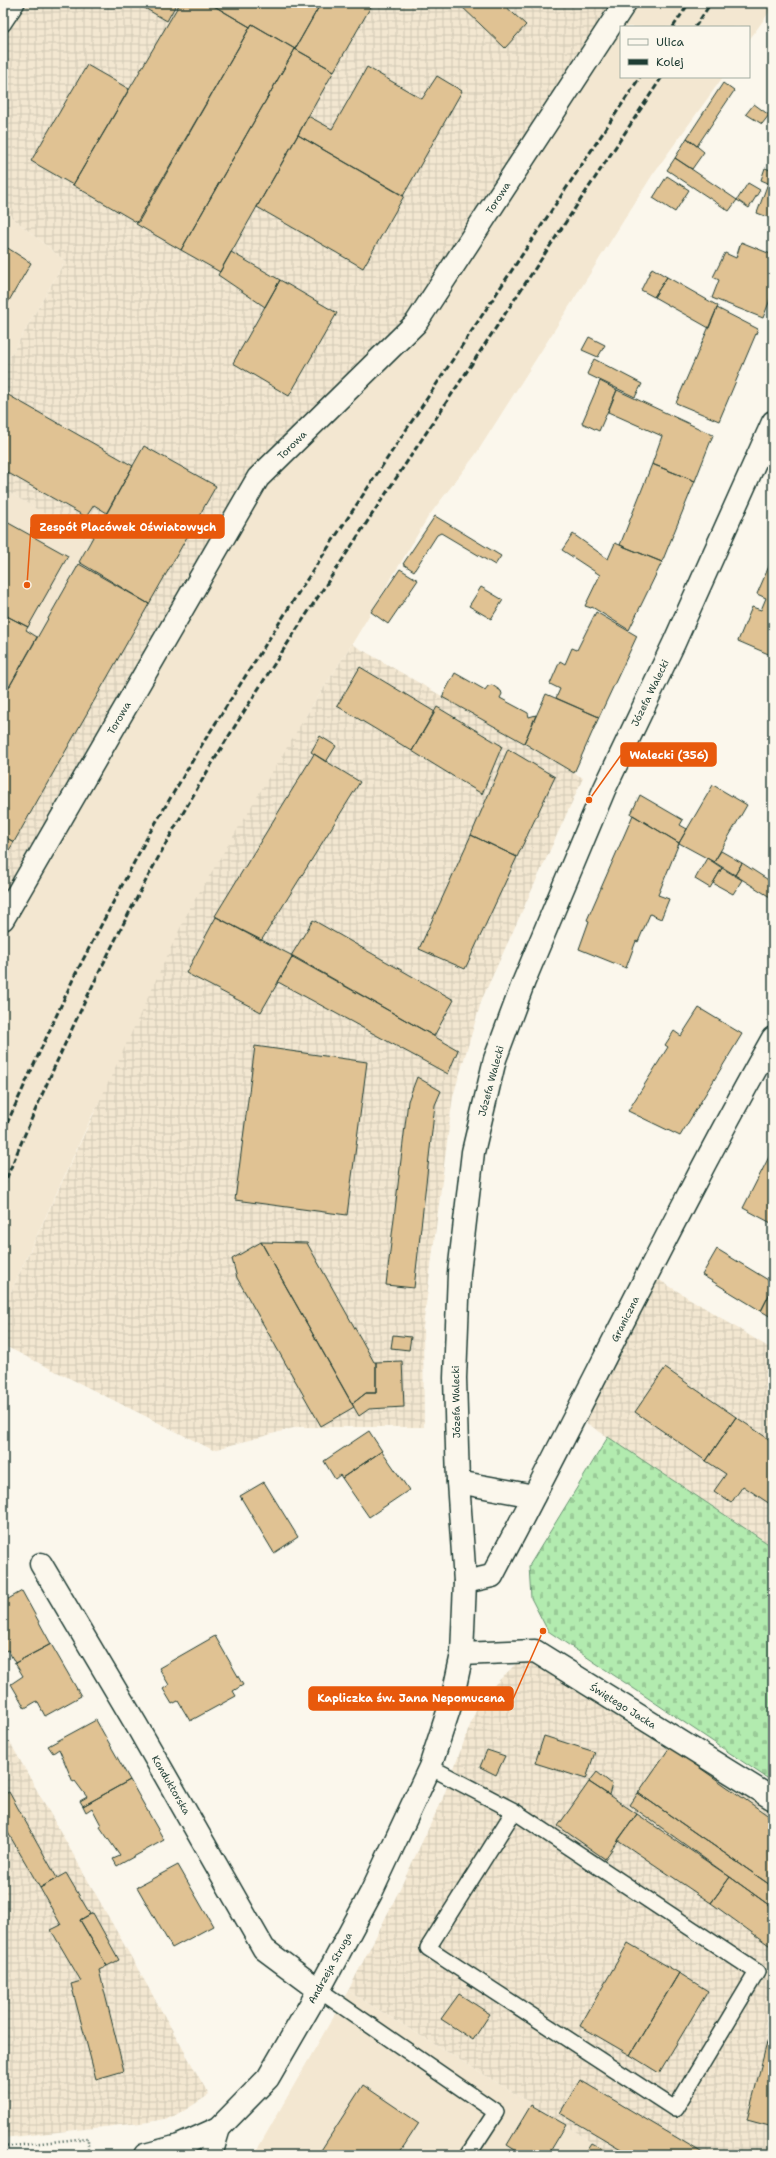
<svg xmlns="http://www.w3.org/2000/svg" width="776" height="2158" font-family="'Shantell Sans',sans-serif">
<defs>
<pattern id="industrial-grid" width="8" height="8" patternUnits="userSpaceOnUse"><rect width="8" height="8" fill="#f3e7d1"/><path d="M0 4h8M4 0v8" fill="none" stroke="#d0c7b4"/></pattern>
<pattern id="cemetery-stones" width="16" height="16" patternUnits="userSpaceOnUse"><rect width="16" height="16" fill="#b2ebaf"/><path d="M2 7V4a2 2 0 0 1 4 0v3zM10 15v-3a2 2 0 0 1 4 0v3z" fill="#99ca97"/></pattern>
</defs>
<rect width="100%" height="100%" fill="#fbf7ec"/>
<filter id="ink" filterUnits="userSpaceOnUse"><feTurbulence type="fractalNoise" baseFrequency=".025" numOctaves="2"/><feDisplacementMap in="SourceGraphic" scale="8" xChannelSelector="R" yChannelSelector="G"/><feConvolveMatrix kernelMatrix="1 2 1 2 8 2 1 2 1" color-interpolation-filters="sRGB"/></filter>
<g filter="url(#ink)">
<!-- built -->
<path fill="#f3e7d1" d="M625,3H773V7L749,40V27H621V77H723L653,174L476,454L428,517L352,644L307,714L91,1118L3,1309V919L258,478Z
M3,210L65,261L3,369Z
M3,489L91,540L37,637L26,630L27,628L3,614Z
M348,1991L566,2125L609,2155H254Z"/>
<!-- industrial -->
<path fill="url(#industrial-grid)" d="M4,3H625L416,323L258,478L3,919V614L28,627L26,630L37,637L91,541L3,489V369L65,261L3,210Z
M352,644L583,778L482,999L453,1096L423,1327L424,1427H297L213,1450L3,1345V1309L188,911L307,714Z
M648,1273L773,1350V1547L576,1416Z
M524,1656L773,1804V2155H609L566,2125L348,1991L393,1903L442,1800L480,1699Z
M3,1730L209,2095L174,2117L149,2122L3,2138Z"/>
<!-- cemetery -->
<path fill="url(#cemetery-stones)" stroke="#689472" d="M608,1437L773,1547V1775L770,1780L548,1631L531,1598L529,1566Z"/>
<!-- building -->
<path fill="#e0c293" stroke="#1f3d34" d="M136,3H177L167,21Z
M180,3H209L250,27L138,223L73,185Z
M209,3H321L295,49L252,24L250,27Z
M321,3H373L334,71L295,49Z
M458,3H502L526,25L505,48Z
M252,24L295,49L181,250L136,224Z
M295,49L334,71L220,272L181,250Z
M87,65L129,89L73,185L31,161Z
M367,67L422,99L437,76L462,91L403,196L298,135L308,116L332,129Z
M723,83L734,91L697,146L687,138Z
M754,104L769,115L762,124L746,114Z
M298,135L404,196L363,268L257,207Z
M687,138L704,152L692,169L675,158Z
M675,158L737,200L729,211L667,170Z
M765,168L773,171V219L757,213L768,183L761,180Z
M667,176L689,190L675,212L653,198Z
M748,183L760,190L749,208L737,200Z
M741,242L773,255V292L763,318L712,298L719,280L713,277L725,253L736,258Z
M3,245L31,263L3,311Z
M231,252L280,280L265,307L218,275Z
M652,268L667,277L654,297L641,290Z
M667,277L718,306L709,328L654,297Z
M280,280L337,313L289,396L233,363Z
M717,308L758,329L719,421L676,403Z
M589,337L605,345L598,357L582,350Z
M594,359L642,384L635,397L587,374Z
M600,381L617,390L599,431L582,423Z
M617,390L713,435L695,481L652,464L662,436L608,412Z
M3,392L133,466L107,513L94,505L86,517L3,470Z
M144,446L216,486L149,604L79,562Z
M652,464L695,481L662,562L620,545Z
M435,516L501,556L495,565L441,533L437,535L414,571L403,564Z
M3,520L68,556L28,627L3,614Z
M573,534L608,559L615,543L662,562L629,630L592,607L591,608L585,606L600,575L562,550Z
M773,557V656L738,641L752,607L761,610L766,598L757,594Z
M79,564L149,604L14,842L3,836V698Z
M400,569L418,580L388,624L371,612Z
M481,587L503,600L491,619L469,606Z
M596,612L637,636L599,717L556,698L560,689L550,684L560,661L565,664L572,648L577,650Z
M3,614L28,627L26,630L37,637L3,698Z
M360,667L435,712L412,751L337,706Z
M455,673L485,690L488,686L492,685L501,691L502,694L500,698L528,713L529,717L536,715L524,743L442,697Z
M546,694L599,717L574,773L524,743Z
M437,707L502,746L482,794L412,751Z
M320,736L336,746L326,762L311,752Z
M508,749L555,777L517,857L471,835Z
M314,754L360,782L261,941L215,916Z
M713,785L747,805L714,862L679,843Z
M640,795L683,820L680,825L687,829L679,843L631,814Z
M633,815L679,843L658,895L669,899L661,919L650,914L638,942L636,941L626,968L579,949L589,921L587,920Z
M471,835L517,857L465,969L419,949Z
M3,836L14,842L3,860Z
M721,851L742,863L735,875L714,862Z
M707,858L722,868L710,888L695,879Z
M742,863L773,883V892L770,897L735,875Z
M722,868L742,880L733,894L713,883Z
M216,917L293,956L261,1012L186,973Z
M313,920L454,1000L434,1036L291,956Z
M293,956L458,1050L448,1074L278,982Z
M699,1008L742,1034L680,1136L628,1111L668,1047L665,1045L674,1031L681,1036Z
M255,1046L367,1062L347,1215L235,1200Z
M417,1077L441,1091L435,1105L414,1288L386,1285L408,1101Z
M773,1149V1224L743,1208Z
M261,1242L307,1243L374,1362H376V1393H366L352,1404Z
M261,1242L354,1407L321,1426L237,1278L232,1259Z
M717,1249L773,1283V1287L761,1311L702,1275Z
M773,1287V1318L761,1311Z
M393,1335L411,1337L409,1350L391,1348Z
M402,1361L404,1407L369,1409L359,1416L352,1404L366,1393H376V1362Z
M665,1368L736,1417L706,1461L635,1412Z
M736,1417L773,1442V1506L743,1486L731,1503L714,1491L726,1474L706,1461Z
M369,1431L382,1451L342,1478L340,1475L335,1479L324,1461Z
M382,1451L409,1490L369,1517L342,1478Z
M264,1482L298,1537L274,1553L240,1496Z
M22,1591L51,1644L15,1663L8,1650L3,1652V1602Z
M215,1636L243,1685L233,1691L236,1696L190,1721L178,1701L172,1704L163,1689L169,1685L159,1668Z
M51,1644L81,1696L45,1716L37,1701L25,1708L11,1684L23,1676L15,1663Z
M96,1720L130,1780L83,1806L80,1801L87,1797L75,1781L73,1782L59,1749L53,1753L48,1746Z
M544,1736L595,1752L586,1779L535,1763Z
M670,1747L773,1819V1887L638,1793Z
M487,1750L505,1756L496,1775L480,1767Z
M597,1772L612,1784L609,1795L589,1782Z
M130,1780L164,1840L117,1866L113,1859L120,1856L100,1827L101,1825L92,1808L86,1812L83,1806Z
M589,1782L637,1814L605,1859L558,1826Z
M9,1792L57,1878L40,1888L3,1824V1795Z
M638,1793L773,1887V1908L630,1805Z
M637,1814L730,1877L711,1903L618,1840Z
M178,1865L213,1926L172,1948L137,1887Z
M66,1873L90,1914L80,1920L107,1966L99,1970L124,2071L96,2079L71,1984L81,1981L51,1930L61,1925L40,1888Z
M730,1877L773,1908V1948L711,1903Z
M93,1913L119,1960L107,1966L80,1920Z
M628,1943L679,1973L630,2055L580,2026Z
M679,1973L708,1991L659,2073L630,2055Z
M459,1994L490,2014L473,2040L441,2019Z
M769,2035L773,2036V2127L747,2120Z
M580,2080L706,2155H631L560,2113Z
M363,2085L419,2123L398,2155H318Z
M531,2105L566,2125L548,2155H523L507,2145Z
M591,2143L604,2150L609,2155H583Z"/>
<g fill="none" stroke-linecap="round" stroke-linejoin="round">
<defs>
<path id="lane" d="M3,24L17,3
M430,1767L514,1811L757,1972L675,2109L428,1948L514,1811
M319,1990L496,2112L468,2155"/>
<path id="street" d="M3,919L258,478L416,323L625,3
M458,1482L534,1496
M41,1564L137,1726L264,1949L319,1990
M465,1582L492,1576C587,1398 674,1214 773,1038
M462,1654L535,1651L773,1799
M211,2155L219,2128"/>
<path id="secondary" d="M145,2155L179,2146L219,2128L268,2078L319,1990L371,1893L430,1767L452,1700L462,1654L465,1582L458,1482L455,1378L459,1273L473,1152L495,1059L524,981L604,790L674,643L773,422"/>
</defs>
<!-- lane casing -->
<use href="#lane" stroke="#1f3d34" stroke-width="18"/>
<!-- street casing -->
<use href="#street" stroke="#1f3d34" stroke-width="25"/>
<!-- secondary casing -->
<use href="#secondary" stroke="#1f3d34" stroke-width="25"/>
<!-- path -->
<path stroke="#1f3d34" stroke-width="2.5" stroke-dasharray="1 3" stroke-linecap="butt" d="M3,2147L88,2138V2155"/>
<!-- lane -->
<use href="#lane" stroke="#fbf7ec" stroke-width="15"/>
<!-- street -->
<use href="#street" stroke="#fbf7ec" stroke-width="22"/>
<!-- secondary -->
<use href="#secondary" stroke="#fbf7ec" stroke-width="22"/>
<!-- rail -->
<path stroke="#1f3d34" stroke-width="3" stroke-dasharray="6 3" stroke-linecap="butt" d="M673,27L689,3
M695,27L711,3
M3,1132L75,975L149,834L203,743L302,587L640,77
M3,1187C50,1071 104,957 164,847C227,732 300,625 371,516C468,370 565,223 662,77"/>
</g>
</g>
<g text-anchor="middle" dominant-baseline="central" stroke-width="3" stroke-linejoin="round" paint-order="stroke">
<!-- street labels -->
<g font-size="10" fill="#1f3d34" stroke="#fbf7ec">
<text transform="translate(498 198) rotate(-57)">Torowa</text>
<text transform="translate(292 445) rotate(-45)">Torowa</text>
<text transform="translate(650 693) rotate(-64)">Józefa Walecki</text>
<text transform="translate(119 718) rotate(-60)">Torowa</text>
<text transform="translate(491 1081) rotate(-75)">Józefa Walecki</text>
<text transform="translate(625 1319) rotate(-63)">Graniczna</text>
<text transform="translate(456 1402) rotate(-91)">Józefa Walecki</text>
<text transform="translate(623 1706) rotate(32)">Świętego Jacka</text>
<text transform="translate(171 1785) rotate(60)">Konduktorska</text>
<text transform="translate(330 1968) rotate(-61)">Andrzeja Struga</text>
</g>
</g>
<!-- callouts -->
<path fill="none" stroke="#e8590c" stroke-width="1.5" d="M27 585L31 527M589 800L621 755M543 1631L513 1699"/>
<g fill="#e8590c" stroke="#fbf7ec" stroke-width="1.5">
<circle cx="27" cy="585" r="4"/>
<circle cx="589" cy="800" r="4"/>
<circle cx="543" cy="1631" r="4"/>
</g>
<g fill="#e8590c" stroke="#e8590c" stroke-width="1.5">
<rect x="31" y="515" width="193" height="23" rx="4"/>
<rect x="621" y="743" width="95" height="23" rx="4"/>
<rect x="309" y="1687" width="204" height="23" rx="4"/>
</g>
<g font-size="11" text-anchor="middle" font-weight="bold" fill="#fff">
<text x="128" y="531">Zespół Placówek Oświatowych</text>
<text x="669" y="759">Walecki (356)</text>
<text x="411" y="1702">Kapliczka św. Jana Nepomucena</text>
</g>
<!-- margin -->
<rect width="776" height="2158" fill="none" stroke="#fbf7ec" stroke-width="16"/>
<rect x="8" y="8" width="760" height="2142" fill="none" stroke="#1f3d34" stroke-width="1.5" filter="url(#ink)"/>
<!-- legend -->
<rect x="620" y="26" width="130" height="52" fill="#fbf7ec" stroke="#a3ada2"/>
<rect x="628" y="39" width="20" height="6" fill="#fbf7ec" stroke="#a3ada2"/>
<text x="656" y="46" font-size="12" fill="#1f3d34">Ulica</text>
<rect x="628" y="59" width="20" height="6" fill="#1f3d34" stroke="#a3ada2"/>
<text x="656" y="66" font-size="12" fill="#1f3d34">Kolej</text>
</svg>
